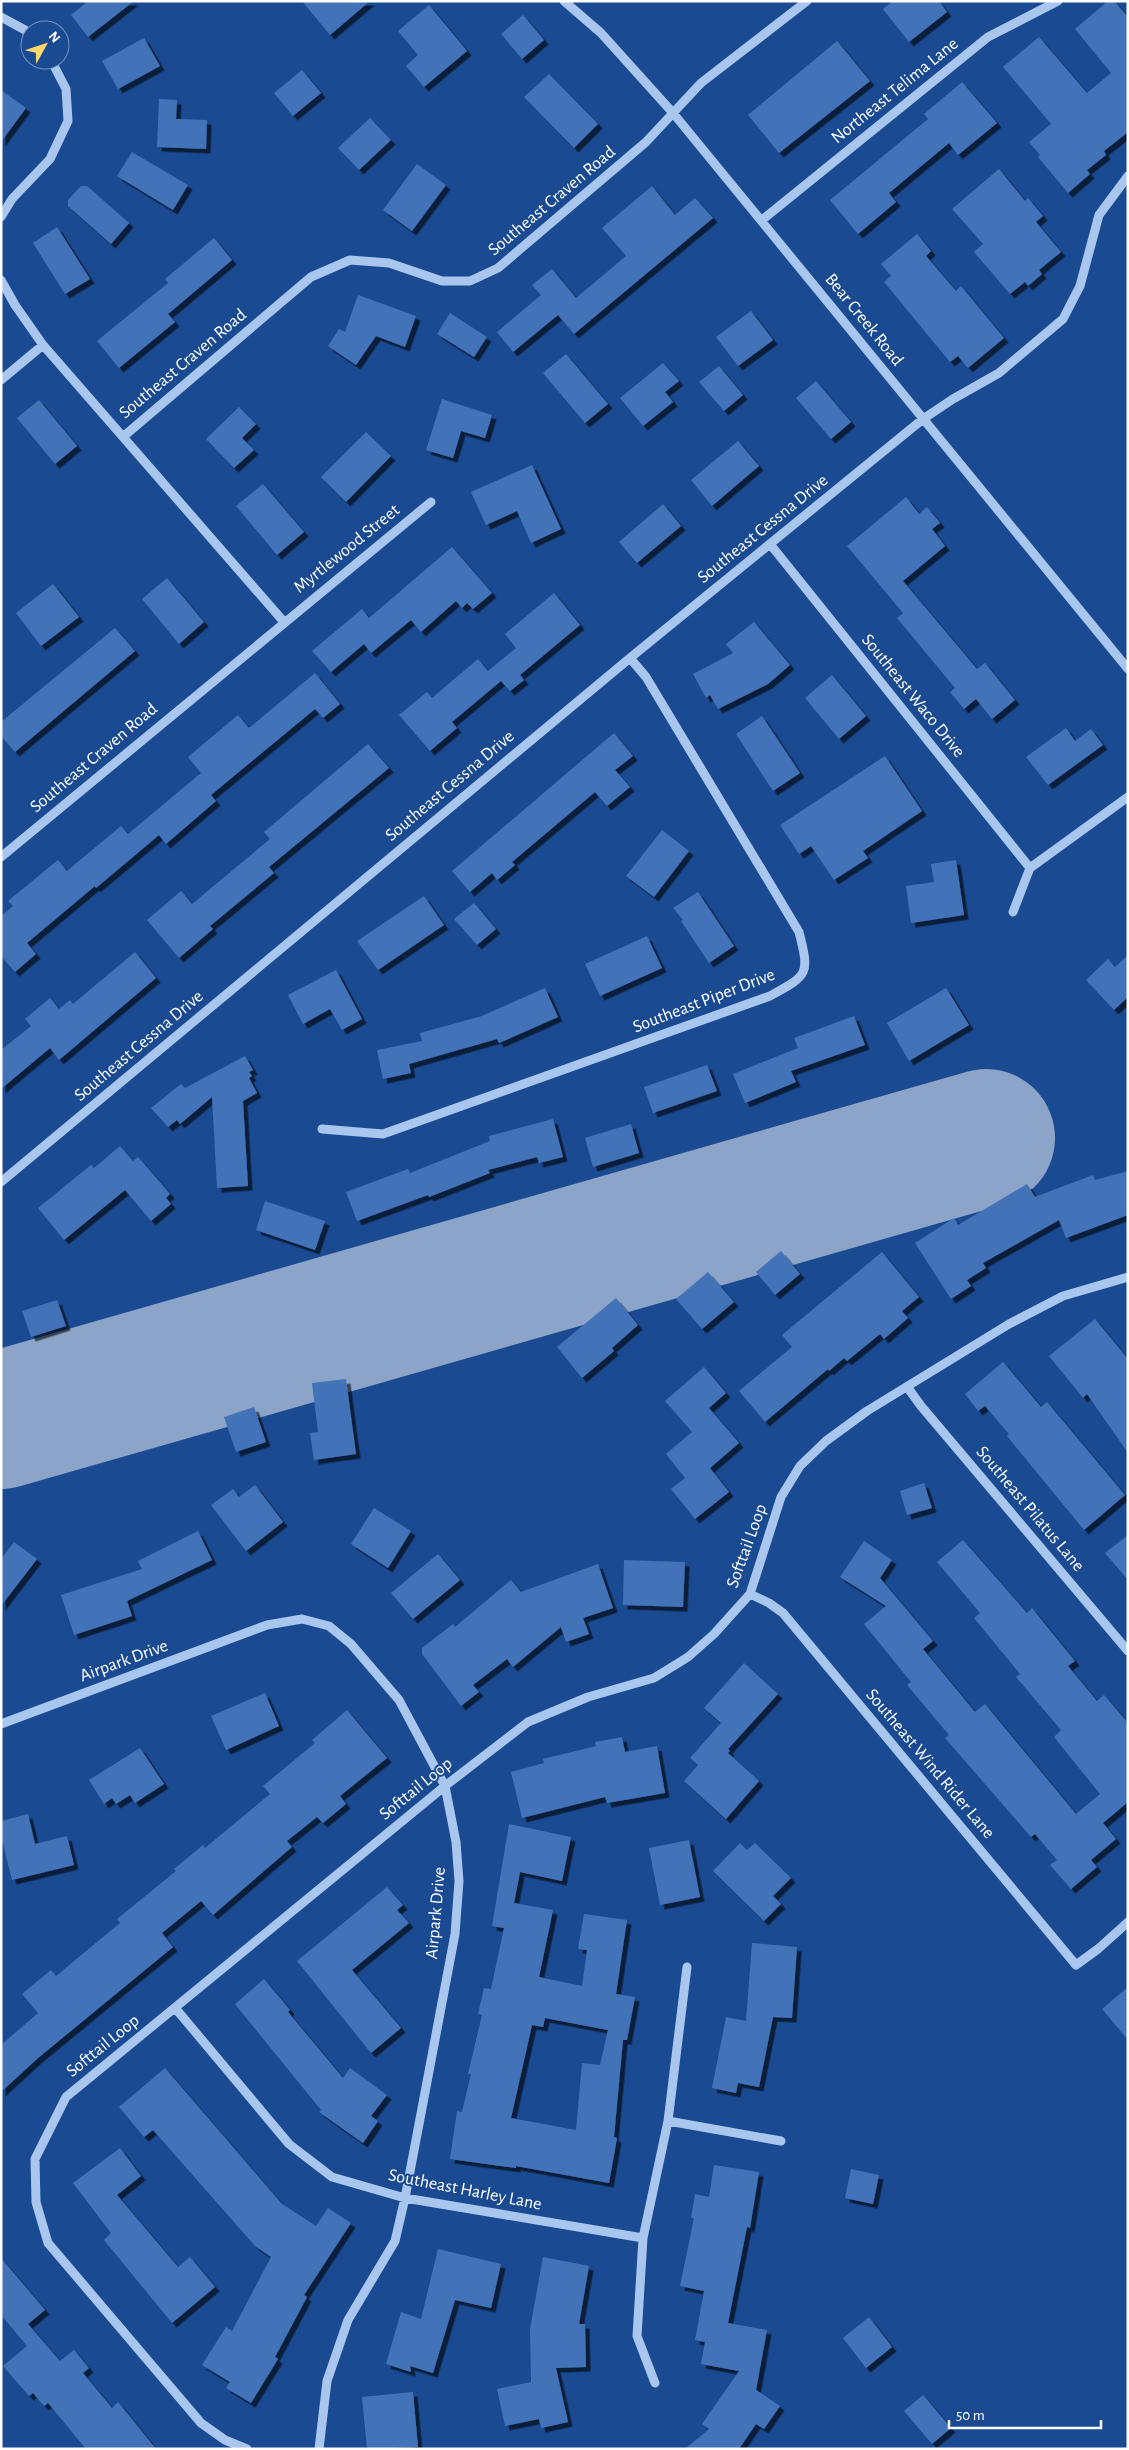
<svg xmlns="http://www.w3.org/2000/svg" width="1129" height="2450" font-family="'Alegreya Sans',sans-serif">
<defs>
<filter id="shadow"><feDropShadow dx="4.5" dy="4.5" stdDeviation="0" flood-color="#0009"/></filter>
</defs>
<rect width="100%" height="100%" fill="#1a4a91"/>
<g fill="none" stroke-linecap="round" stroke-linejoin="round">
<!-- runway -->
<path stroke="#8ca4c8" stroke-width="138" d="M1,1420L986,1138"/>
</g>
<!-- building -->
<path fill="#4373b9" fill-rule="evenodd" filter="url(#shadow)" d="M88,1H134L88,37L71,15Z
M302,1H370L330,35Z
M893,1H939L947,12L909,42L883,9Z
M1108,1H1114L1128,17V132L1104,151L1106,155L1087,170L1090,174L1068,193L1038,157L1040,155L1029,142L1051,124L1003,67L1039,37L1087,93L1111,73L1075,29Z
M429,5L467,51L424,87L406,66L418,55L398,31Z
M523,15L544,40L522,59L501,34Z
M144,38L160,66L118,89L102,61Z
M837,41L870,81L779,153L748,115Z
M302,70L321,93L293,116L274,93Z
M549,74L598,124L574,148L524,97Z
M962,82L997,123L958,155L949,143L889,193L896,202L858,234L830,200L928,119L924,114Z
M1,90L26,108L1,142Z
M159,99L177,100L176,119L207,120L206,149L157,147Z
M370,118L391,140L359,170L338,148Z
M132,152L188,185L173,210L117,176Z
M417,164L446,185L412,231L383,210Z
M999,169L1025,201L1028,198L1043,216L1036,222L1061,252L1039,270L1042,274L1028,286L1025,282L1010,294L974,252L983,244L952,209Z
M81,186H87L129,223L111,244L68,206V200Z
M652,186L675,215L695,198L713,218L574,334L558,315L513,352L497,332L541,295L532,285L552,269L576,298L626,256L602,228Z
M57,227L90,279L65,294L33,243Z
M917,234L931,251L926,256L956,291L961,286L1004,338L968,368L958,356L950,362L884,282L891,276L881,264Z
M214,238L232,260L168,314L175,322L119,368L97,341L168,283L165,279Z
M358,295L416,316L405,347L376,336L356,365L328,346L339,329L345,332Z
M751,311L773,340L738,366L716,337Z
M450,313L487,337L474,357L437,334Z
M566,354L608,404L585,423L543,373Z
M663,363L679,381L665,392L673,402L643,426L620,398Z
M719,366L743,395L724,411L699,382Z
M816,381L851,422L831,439L796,398Z
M442,399L492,415L485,438L461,431L453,458L426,450Z
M39,400L77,446L55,464L17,418Z
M239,407L256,424L242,438L254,450L234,468L206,439Z
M366,432L391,456L346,502L321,477Z
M738,441L759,466L712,506L691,480Z
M532,465L561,529L531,543L517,511L486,525L471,492Z
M263,484L304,532L277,555L236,506Z
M906,497L919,514L927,507L940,523L932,529L945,546L903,581L977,669L985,663L1015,700L992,719L976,699L964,709L950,692L955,688L897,618L903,613L847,546Z
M663,504L681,526L637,563L619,542Z
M452,547L492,593L473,609L467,603L462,608L456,601L421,632L411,620L371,653L364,644L331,672L312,651L362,609L369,618Z
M167,578L204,622L179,644L142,599Z
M53,584L79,617L41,646L16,613Z
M554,593L580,625L520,675L524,680L510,691L501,681L452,722L457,728L430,751L399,715L427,692L432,698L478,659L488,671L516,648L505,634Z
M754,622L790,665L768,684L718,709L710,695L706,698L693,674L733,653L726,644Z
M115,628L135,651L15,752L1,736V722Z
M315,673L340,704L323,718L315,709L211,795L216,801L166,844L159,835L96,888L95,886L27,943L36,954L15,972L1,956V916L13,906L8,901L58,860L67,871L121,826L128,834L201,773L188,757L238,715L249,728Z
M832,675L866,716L839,739L805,698Z
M762,716L800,773L773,791L736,734Z
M1066,728L1075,741L1091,729L1103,745L1048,785L1026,757Z
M614,733L633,756L615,770L630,787L607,806L595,792L512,862L515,865L497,880L492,873L470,892L452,871Z
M368,744L389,768L269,867L274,873L210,926L213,929L179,958L147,920L181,891L192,904L270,839L264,832Z
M885,756L922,811L863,851L868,858L834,880L811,846L799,854L780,825Z
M662,830L689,851L654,897L626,876Z
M956,860L964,915L911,923L906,886L934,882L931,864Z
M698,892L734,946L709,963L681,921L683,920L673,908Z
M424,896L444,925L378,970L357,941Z
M474,903L496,929L477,945L454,919Z
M647,936L662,968L600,996L585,964Z
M135,952L156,978L59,1060L50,1048L1,1089V1050L31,1026L25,1019L50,998L59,1009L70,1000L73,1004Z
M1128,955V997L1114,1010L1086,980L1108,959L1115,967Z
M336,970L362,1019L342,1030L330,1009L303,1024L288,995Z
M545,988L558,1017L499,1043L497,1039L409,1064L411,1073L383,1079L377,1050L422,1041L420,1033L482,1016Z
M946,988L969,1025L909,1061L887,1023Z
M854,1016L865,1045L791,1071L796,1082L745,1103L733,1074L798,1048L794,1038Z
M245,1056L253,1070L249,1072L252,1076L249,1078L257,1093L243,1101L248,1186L217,1188L212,1097L180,1124L177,1120L168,1127L151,1108L181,1084L185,1088Z
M707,1065L717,1091L653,1113L644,1087Z
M553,1119L563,1157L539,1163L537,1157L488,1170L490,1173L429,1197L428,1195L357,1221L346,1192L408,1169L410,1173L490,1141L489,1136Z
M631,1124L639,1153L593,1167L585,1138Z
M120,1146L133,1161L138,1157L146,1166L170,1194L166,1198L171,1204L151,1221L125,1190L64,1240L38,1208L91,1165L94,1168Z
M1128,1171V1215L1066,1238L1059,1220L983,1263L986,1268L967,1280L971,1286L951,1299L915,1243L954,1218L958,1225L1027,1184L1035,1197L1093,1175L1095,1180Z
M265,1201L325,1221L315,1250L256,1230Z
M781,1251L800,1274L775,1295L756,1272Z
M882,1252L919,1297L902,1311L908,1318L884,1339L880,1334L847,1361L844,1358L829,1371L828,1369L765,1422L739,1391L792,1347L782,1335Z
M708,1272L734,1302L702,1329L676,1299Z
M616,1298L638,1325L612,1348L614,1351L582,1378L557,1347Z
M57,1300L66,1326L31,1337L22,1311Z
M1095,1319L1128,1359V1453L1087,1394L1083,1398L1049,1356Z
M1003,1362L1041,1407L1047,1402L1125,1495L1084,1530L1007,1436L1009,1434L985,1406L978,1411L965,1394Z
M704,1367L726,1393L709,1408L739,1443L710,1468L729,1492L695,1519L671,1489L685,1478L666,1454L692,1432L665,1401Z
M346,1379L356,1454L314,1460L310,1433L318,1432L312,1383Z
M254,1407L266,1442L236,1452L224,1417Z
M924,1483L932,1508L907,1515L900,1491Z
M255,1485L283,1522L246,1551L211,1505L233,1489L239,1497Z
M374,1508L411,1531L388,1568L351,1544Z
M198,1531L212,1560L127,1601L132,1616L74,1635L61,1595L142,1569L138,1561Z
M1128,1535V1580L1105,1553Z
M963,1540L1027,1613L1032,1608L1048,1628L1075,1661L1068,1666L1097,1701L1104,1695L1128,1723V1802L1103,1823L1116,1839L1091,1860L1097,1867L1071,1889L1050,1865L1057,1860L1035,1834L1031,1837L945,1738L949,1735L907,1685L911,1682L864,1624L886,1606L840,1577L864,1541L892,1560L880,1578L933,1641L923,1649L975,1712L985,1704L1076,1814L1100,1794L1054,1737L1061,1730L1016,1677L1020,1674L974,1618L980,1613L937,1562Z
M14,1542L37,1559L1,1606V1559Z
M438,1554L460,1580L413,1619L391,1593Z
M624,1560L685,1562L683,1607L623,1605Z
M598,1564L613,1608L583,1618L589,1634L566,1642L561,1627L513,1667L507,1659L473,1685L479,1692L461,1706L422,1654V1648L453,1624L455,1627L511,1580L521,1592Z
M744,1663L778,1694L728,1749L730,1751L728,1753L759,1781L726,1819L684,1781L698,1765L690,1758L721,1723L704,1708Z
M265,1693L279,1726L226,1750L211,1716Z
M347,1710L387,1758L340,1796L346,1804L323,1823L317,1817L287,1841L292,1847L213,1915L201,1901L162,1933L173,1947L38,2058L1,2092V2045L38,2013L22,1994L51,1970L56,1976L120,1923L117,1919L176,1871L174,1869L203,1845L205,1848L270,1794L263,1786L315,1743L312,1740Z
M622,1737L625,1752L657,1746L665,1793L607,1803L605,1797L522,1818L511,1772L544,1763L543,1759L596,1746L595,1742Z
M140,1748L164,1784L135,1803L130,1795L116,1804L112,1798L104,1804L89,1780Z
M28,1814L35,1844L67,1836L74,1865L12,1880L1,1836V1821Z
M509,1824L571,1837L562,1881L520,1872L514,1903L553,1910L539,1977L582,1986L587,1950L578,1949L584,1914L627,1920L616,1994L635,1997L627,2040H623L614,2137L617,2138L609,2183L516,2166V2168L450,2159L457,2111L462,2112L471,2074H468L482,2015L478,2014L484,1988L491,1989L504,1928L492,1926ZM545,2018L608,2030L600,2065L582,2063L576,2130L511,2118L532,2025L543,2027Z
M689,1840L700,1897L660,1905L649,1848Z
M740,1843L747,1850L755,1843L791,1878L773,1896L781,1904L764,1921L713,1871Z
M387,1887L403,1905L397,1910L409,1923L352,1970L401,2028L371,2053L297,1961Z
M752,1943L797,1947L792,2018L773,2017L759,2087L738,2083L736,2093L712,2088L726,2017L746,2021Z
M264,1979L290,2010L288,2012L343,2078L350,2068L387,2095L371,2116L378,2121L363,2143L319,2112L321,2110L235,2004Z
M1128,1987V2040L1102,2009Z
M165,2068L282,2204L316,2226L328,2208L351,2223L304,2295L307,2297L275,2357L278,2359L251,2403L226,2388L230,2382L202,2365L226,2327L232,2331L271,2257L255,2246L153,2130L144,2137L119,2107Z
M120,2148L141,2176L117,2195L178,2267L190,2257L215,2287L172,2323L104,2240L111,2233L73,2183Z
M714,2165L759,2172L750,2228L747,2227L728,2323L767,2330L756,2390L780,2406L764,2429L756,2424L739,2449H685L709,2429L702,2424L739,2371L701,2364L705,2342L695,2340L704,2291L680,2286L694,2218H691L695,2194L709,2197Z
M851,2169L879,2175L873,2204L845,2198Z
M438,2249L501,2264L491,2308L455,2300L433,2373L410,2366L411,2372L386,2364L401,2312L421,2319Z
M543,2257L589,2266L579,2324H585L586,2367L556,2368L568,2422L541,2428L539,2419L505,2426L497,2389L531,2382L530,2329Z
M1,2258L45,2310L28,2324L60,2361L74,2350L89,2368L83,2373L112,2408L118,2402L156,2449H86L48,2403L44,2406L33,2393L29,2396L3,2366L27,2346L1,2315Z
M869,2317L892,2347L866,2368L843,2338Z
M413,2392L418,2447L367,2449L362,2397Z
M923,2395L951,2428L932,2444L904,2411Z"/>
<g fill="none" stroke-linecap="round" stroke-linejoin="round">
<!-- minor -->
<path stroke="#a9c6ef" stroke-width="9" d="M564,1L601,33L673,113L1128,669
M1,17L25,30L30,35
M1,217L12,199L50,159L68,121L66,89L51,60
M762,220L988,37L1058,1
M1,280L15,305L43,345L284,622
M1,380L43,345
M124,436L311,277L350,260L389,263L442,281H470L498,268L646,142L701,83L807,1
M770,544L1030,868
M1,857L431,502
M1013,912L1030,868L1128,797
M322,1129L383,1134L770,996C808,975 810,975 799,932L646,677L630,658
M1,1182L630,658L923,419L953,399L999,373L1063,319L1080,286L1099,215L1128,176
M908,1388L921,1406L1128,1651
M750,1594L769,1603L783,1613L1076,1965L1098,1949L1128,1922
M1,1724L267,1625L302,1619L329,1626L351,1644L399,1700L445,1786L456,1842L459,1881L455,1934L405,2198L395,2241L348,2320L327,2381L319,2449
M176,2009L289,2144L332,2177L405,2198L643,2238
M668,2121L781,2141
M655,2383L637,2336L643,2238L668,2121L687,1967
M247,2449L225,2440L201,2423L48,2243L36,2202L35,2159L66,2097L445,1786L528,1722L588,1697L654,1678L688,1657L714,1634L750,1594L781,1497L800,1466L826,1441L867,1411L1009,1324L1063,1296L1128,1277"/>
</g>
<g text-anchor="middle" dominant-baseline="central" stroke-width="4" stroke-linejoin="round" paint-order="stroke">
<!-- street labels -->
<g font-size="18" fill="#fff" stroke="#1a4a91">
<text transform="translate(895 91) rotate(-39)">Northeast Telima Lane</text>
<text transform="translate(552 201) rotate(-40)">Southeast Craven Road</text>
<text transform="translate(864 320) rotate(51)">Bear Creek Road</text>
<text transform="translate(183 364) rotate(-40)">Southeast Craven Road</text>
<text transform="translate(763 529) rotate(-39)">Southeast Cessna Drive</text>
<text transform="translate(347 549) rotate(-39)">Myrtlewood Street</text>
<text transform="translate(913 696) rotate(51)">Southeast Waco Drive</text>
<text transform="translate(94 758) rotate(-40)">Southeast Craven Road</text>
<text transform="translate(450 786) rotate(-40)">Southeast Cessna Drive</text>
<text transform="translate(704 1001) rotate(-21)">Southeast Piper Drive</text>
<text transform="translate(139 1046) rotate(-40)">Southeast Cessna Drive</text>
<text transform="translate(1030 1509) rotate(50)">Southeast Pilatus Lane</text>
<text transform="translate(747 1546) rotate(-70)">Softtail Loop</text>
<text transform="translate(124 1661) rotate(-20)">Airpark Drive</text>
<text transform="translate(930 1764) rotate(50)">Southeast Wind Rider Lane</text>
<text transform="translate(416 1789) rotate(-39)">Softtail Loop</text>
<text transform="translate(436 1913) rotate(-85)">Airpark Drive</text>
<text transform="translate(103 2046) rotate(-39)">Softtail Loop</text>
<text transform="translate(465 2190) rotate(11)">Southeast Harley Lane</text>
</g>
</g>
<!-- border -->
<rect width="1129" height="2450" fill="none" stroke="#ffffff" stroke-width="5"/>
<!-- north arrow -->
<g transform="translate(45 45) rotate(50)"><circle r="24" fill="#1a4a91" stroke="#7692bd"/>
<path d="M0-4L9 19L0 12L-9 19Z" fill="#ffd967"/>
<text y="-8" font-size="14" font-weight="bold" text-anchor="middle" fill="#ffffff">N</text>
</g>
<!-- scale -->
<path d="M949 2420v8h152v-8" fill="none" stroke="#ffffff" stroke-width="2.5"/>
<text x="956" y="2420" font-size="15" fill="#ffffff" stroke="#1a4a91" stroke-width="4" paint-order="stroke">50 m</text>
</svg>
